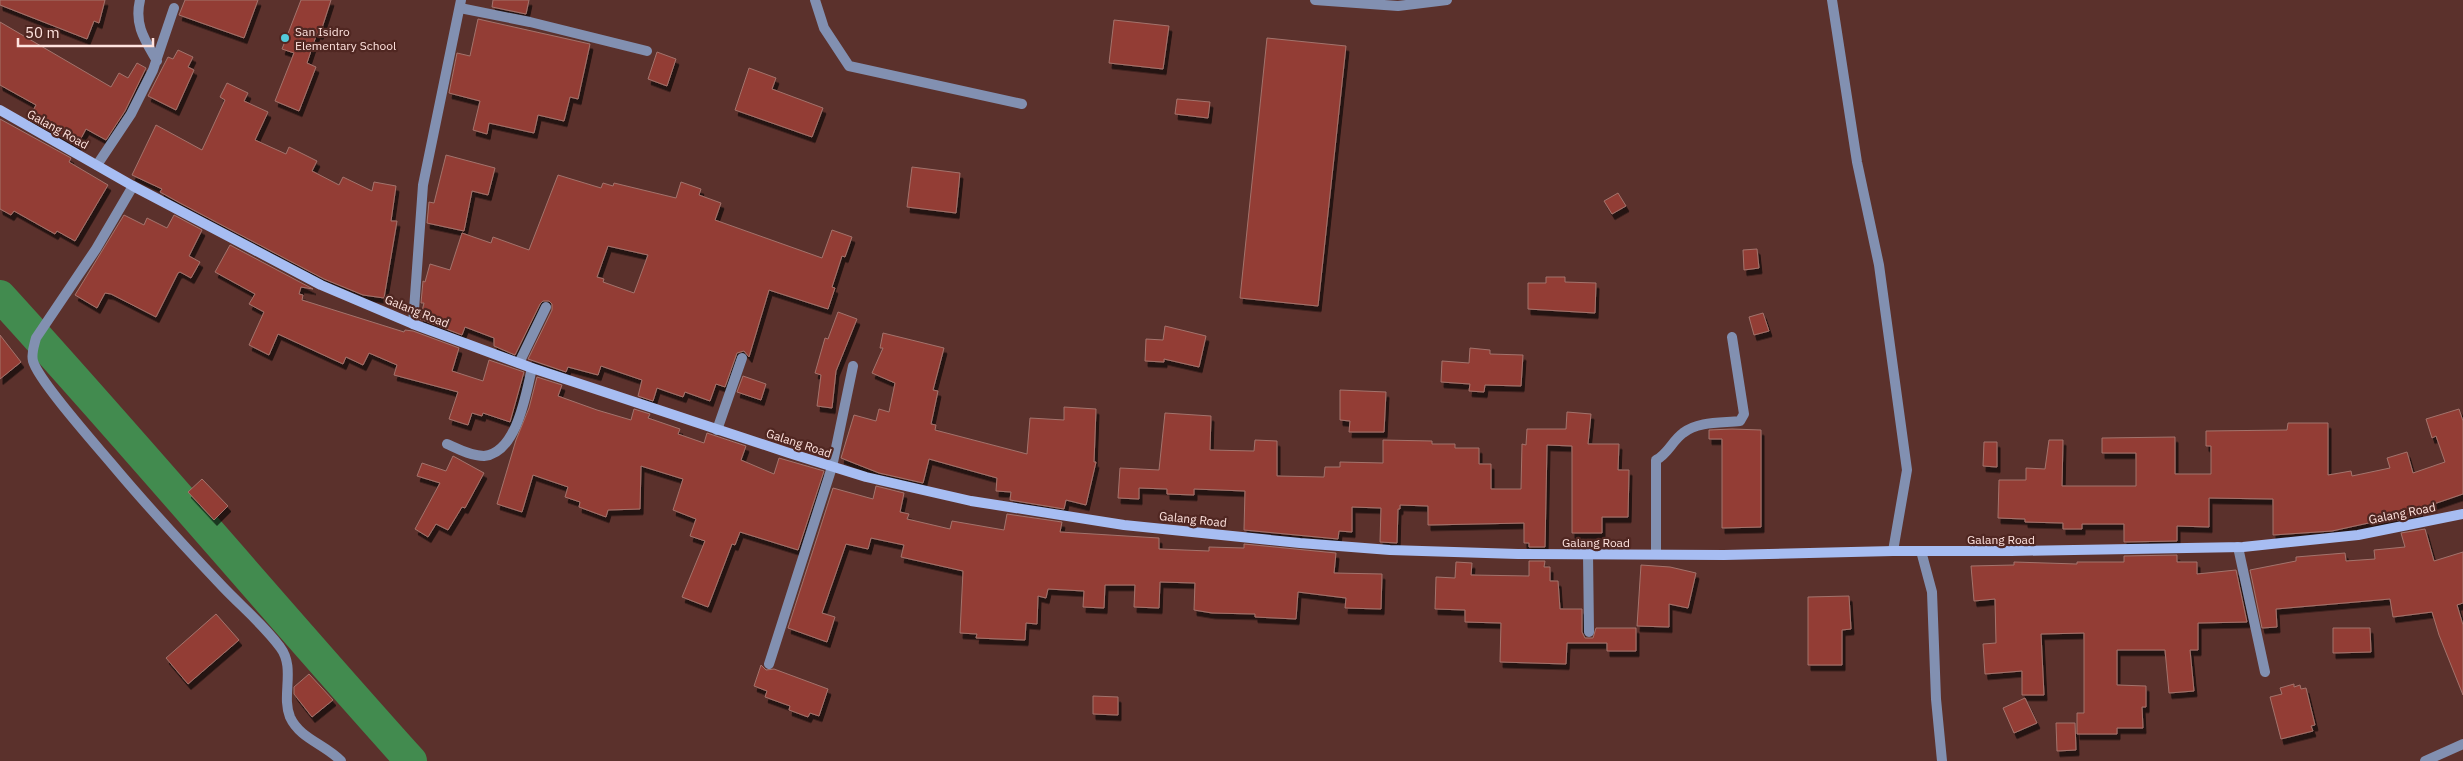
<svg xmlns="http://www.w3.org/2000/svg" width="2463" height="761" font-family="'IBM Plex Sans',sans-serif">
<defs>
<filter id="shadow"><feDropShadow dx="3" dy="5.5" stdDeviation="0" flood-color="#0009"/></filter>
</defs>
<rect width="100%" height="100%" fill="#5b312c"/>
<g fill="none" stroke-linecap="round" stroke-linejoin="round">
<!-- river -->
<path stroke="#428b4f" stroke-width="32" d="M0,296C140,449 273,608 411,761"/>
</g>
<!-- building -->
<path fill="#933e35" stroke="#a3736c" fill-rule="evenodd" filter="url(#shadow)" d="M0,0H105L99,23L94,21L87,39L0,5Z
M185,0H258L244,38L179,15Z
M301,0H331L320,34L317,33L307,63L316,67L299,111L275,101L294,53L282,49Z
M493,0H529L526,14L492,7Z
M478,19L590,44L578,99L570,97L564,121L538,115L534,133L489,123L487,134L473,130L480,101L449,93L457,53L470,56Z
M1114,20L1169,26L1163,69L1109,63Z
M0,22L111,87L119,73L128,78L137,63L146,68L125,111L106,140L86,129L77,146L29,118L36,105L0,85Z
M1267,38L1346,46L1318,306L1240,298Z
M178,50L193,57L188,67L194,70L176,110L148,96L168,57L173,59Z
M657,52L676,59L667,86L648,79Z
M749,68L776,78L772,89L823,108L812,137L735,110Z
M227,83L248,93L244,101L268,112L255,140L286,154L289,147L317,161L312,171L339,185L343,177L372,191L374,182L396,186L391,221H397L384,298L363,295L324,279L180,203L160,192L162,189L132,175L156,125L202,150L225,100L220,97Z
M1177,99L1210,102L1208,118L1175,114Z
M0,119L71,158L69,162L108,185L75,241L57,231L55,234L14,211L11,215L0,209Z
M446,155L495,168L488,195L472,191L464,231L427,223L429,202L434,203Z
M912,167L960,173L956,213L907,207Z
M558,175L601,188L603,183L613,186L614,183L676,198L681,182L701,189L699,195L721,203L715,220L822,258L832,230L852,237L845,257L842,256L832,287L835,288L828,309L769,290L749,357L744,351L737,353L725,387L716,384L710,401L685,392L683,397L657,388L653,401L638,396L642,380L601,366L598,375L568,367L566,372L528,359L552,310V304L549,301H543L540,304L515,355L494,346V338L465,327L462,335L420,319L424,303H421L423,281L425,282L430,264L450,270L462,233L491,243L493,237L529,250ZM608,246L648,255L634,293L603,282L604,279L597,277Z
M1618,193L1626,206L1612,214L1604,201Z
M124,215L144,225L147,218L167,228L174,215L202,230L189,256L200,262L191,278L180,272L178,273L156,317L111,294L105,293L97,308L75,295Z
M230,245L313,289L301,287L299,294L303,295L302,300L404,332L405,330L413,331L459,348L452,371L483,381L489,360L524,372L510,422L483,413L482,416L472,413L468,425L449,419L458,392L394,375L397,365L369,353L363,365L346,357L343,364L278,334L269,355L249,345L264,312L249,304L255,294L215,272Z
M1757,249L1759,268L1744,270L1743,250Z
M1546,277H1565V282L1596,283L1595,313L1528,309V283H1546Z
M838,312L857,319L836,371L832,408L817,406L821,375L815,373L825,338L828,339Z
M1763,313L1769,331L1754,335L1749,317Z
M1165,326L1206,336L1199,367L1164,359V362L1145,361L1146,339L1163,340Z
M883,333L944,348L933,390L938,391L931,424L936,425L935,430L1027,454L1030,418L1064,420V407L1096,409L1094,462H1096L1086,505L1066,500L1064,509L1010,500L1011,492L996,491L997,478L929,459L923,483L879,473L841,458L854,415L876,421L879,409L889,412L895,383L872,373L883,348H880Z
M0,335L21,362L0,379Z
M1470,348L1490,350V354L1523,355L1521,386L1485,385L1484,392L1469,391L1470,384L1441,382L1442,361L1469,363Z
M743,376L766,384L761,400L737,392Z
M537,377L562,385L558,396L597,410L631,420L634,409L650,414L648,418L680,429L678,434L704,443L707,433L746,446L741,460L774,474L779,458L824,471L798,550L740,532L735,545L732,544L708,607L682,597L705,541L690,536L696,519L673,510L683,479L641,466L640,509L608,510L606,517L579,507L580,502L565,497L568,487L533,475L522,512L497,504L516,440L529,408Z
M1340,390L1386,392L1384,432H1349L1350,421L1340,420Z
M2459,409L2463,421V494L2419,509L2421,515L2397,520L2396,517L2332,531L2273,535V499L2209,498V527L2177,526V541L2124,542V524H2082V529H2063V523L2025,522V519L1998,518L1999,480H2026V468L2045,469L2049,440H2063L2062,486H2136V453H2102V438L2175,437V474H2211V446H2206V431L2287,430L2288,423H2328V475L2351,471L2352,476L2390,468L2387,458L2407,452L2413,473L2445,462L2436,436L2432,438L2426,419Z
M1567,412L1591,414L1588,444H1619L1618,470H1629L1628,517H1602V533H1572V446L1547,445L1545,547H1529V543H1524V523L1428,525V506L1400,505V509H1398L1397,543L1380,542L1381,508L1352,507V532L1339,531L1338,539L1244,530L1245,491L1194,489V495L1167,494V489L1139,488V499L1118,498L1120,468L1159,470L1165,413L1211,416L1210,450L1254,451L1255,440L1277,441V476L1324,477L1325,467H1340V462L1383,463V440L1432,441V444H1455V448H1479V464H1491V489H1521L1522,444L1526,445L1527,429H1566Z
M1732,429L1761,430V527L1722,528V439H1709V430Z
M1984,442H1997V467L1983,466Z
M453,456L484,473L465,508L462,507L448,530L436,524L428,537L415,529L440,483L417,476L422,463L446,471Z
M202,479L228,506L214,520L188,492Z
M876,486L904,493L900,512L909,514L907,519L950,529L952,521L1004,530L1007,514L1062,522L1060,532L1159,538V549L1209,551V547L1244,548V544L1336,553L1334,573L1382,574L1381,609L1345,608L1346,598L1298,592L1296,619L1255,617V614L1212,613L1194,610L1195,583L1160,582L1159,608L1134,607L1135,585H1105L1104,608L1083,607L1084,591L1048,589L1046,598L1038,596L1037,624L1026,623L1025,640L976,638L977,634L960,633L963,571L901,557L904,545L871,538L868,549L846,544L822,613L835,617L827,642L788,628L833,488L873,499Z
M2425,529L2434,561L2463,552V603L2457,605L2463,625V695L2439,635L2432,612L2393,617L2390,599L2276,609L2277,627L2262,628L2250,570L2296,561V557L2345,553L2346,561L2375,559L2374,550L2405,547L2401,533Z
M2177,555V562H2197V574L2236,570L2247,622L2198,623V650H2190L2194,691L2169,693L2165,650H2117V685L2146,686V707H2142L2143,728H2117V734H2077V713H2084V633L2041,634L2044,695H2022V671L1985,674L1983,644L1996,643L1995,599L1974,601L1971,566L2014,565V562L2077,564V562H2124V556Z
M1529,561H1545L1544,567H1550V581H1558L1560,609H1582V632L1585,638H1593L1596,628H1636V651H1607V643H1567L1566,664L1500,662L1501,623L1465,622V610L1435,609L1436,577L1455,578L1456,562L1472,563L1471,575L1529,576Z
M1641,565L1670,567L1696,573L1688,608L1669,604V627L1637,626Z
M1849,596L1851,629L1842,630V665H1808V597Z
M216,614L239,640L188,684L166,658Z
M2333,628H2370L2371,652L2333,653Z
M761,665L766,670L774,669L828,689L819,716L810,713L808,717L789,710L790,706L765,697L767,691L754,686Z
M309,674L333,700L312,717L294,694V687Z
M2294,684V687L2300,685L2301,689L2306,688L2315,725L2311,726L2313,731L2281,739L2270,697L2282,694L2280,688Z
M1093,696L1118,697V715L1093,714Z
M2025,698L2037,723L2014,733L2003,708Z
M2056,723H2075L2076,750L2057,751Z"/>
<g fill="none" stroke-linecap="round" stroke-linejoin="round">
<!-- lane -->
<path stroke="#8290b1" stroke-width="10" d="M815,0L824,28L849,66L1022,104
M1315,0L1398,6L1447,0
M1832,0L1857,162L1879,265L1907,470L1893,551
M460,8L530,22L647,51
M1921,551L1932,592L1936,699L1942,761
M1588,554L1589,632
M2425,761L2463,744"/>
<!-- street -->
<path stroke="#8290b1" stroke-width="10" d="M140,0C134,25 145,40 157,61
M97,165L131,114L153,70L174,8
M133,186L96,249L36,338C34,346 31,353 33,361C38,380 95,444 111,463C147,506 184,546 223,587C241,606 264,625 280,647C296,668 281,695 290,717C300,739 325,744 341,761
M413,324L423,185L461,0
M519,363L546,307
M717,430L742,358
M447,444C458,449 471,456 484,456C517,453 526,393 532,368
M2238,547L2265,672
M1656,554V460C1668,454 1672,441 1683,433C1698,421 1722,423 1740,421L1744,414L1732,337
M769,664L832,467L853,366"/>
<!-- secondary -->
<path stroke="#a7bdf2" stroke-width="10" d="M0,110L133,186L321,285L413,324L532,368L789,453L866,477L971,501L1124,525L1300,543L1390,550L1518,554L1724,555L1893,551H2011L2243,547L2358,535L2463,514"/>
</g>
<!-- markers -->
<circle fill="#53cbdb" stroke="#502722" stroke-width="2" cx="285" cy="38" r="5"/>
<g text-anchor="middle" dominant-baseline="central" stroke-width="4.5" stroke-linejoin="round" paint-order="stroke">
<!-- poi labels -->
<g font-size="12" fill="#ffe3df" stroke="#502722" text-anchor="start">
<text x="295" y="31">San Isidro<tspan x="295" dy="14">Elementary School</tspan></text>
</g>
<!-- street labels -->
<g font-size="12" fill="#ffe3df" stroke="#502722">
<text transform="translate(58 129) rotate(29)">Galang Road</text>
<text transform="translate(417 311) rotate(22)">Galang Road</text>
<text transform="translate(799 443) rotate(18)">Galang Road</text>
<text transform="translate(2402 513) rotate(-11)">Galang Road</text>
<text transform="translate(1193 519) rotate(6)">Galang Road</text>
<text x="2001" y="539">Galang Road</text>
<text x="1596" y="542">Galang Road</text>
</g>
</g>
<!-- scale -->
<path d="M18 38v8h135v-8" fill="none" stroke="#ffe3df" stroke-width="2.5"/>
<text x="25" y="38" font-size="15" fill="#ffe3df" stroke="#502722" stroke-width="4" paint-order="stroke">50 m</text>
</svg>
